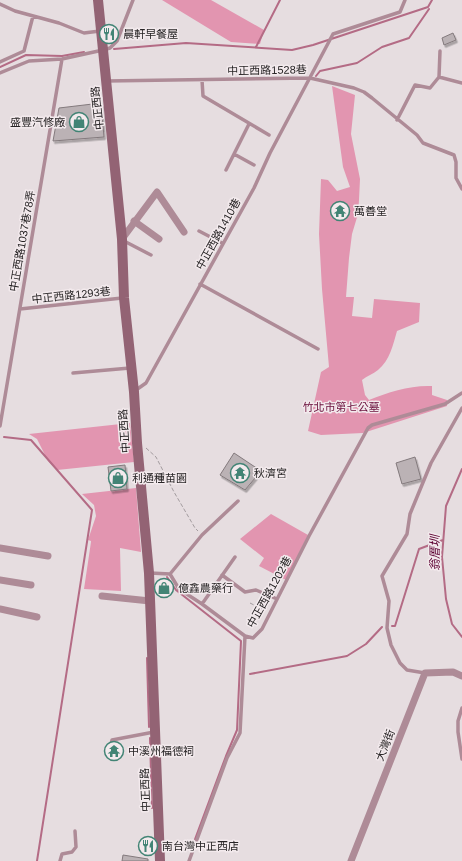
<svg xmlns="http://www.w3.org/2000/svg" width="462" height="861" font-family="Arial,'Noto Sans TC',sans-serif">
<defs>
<filter id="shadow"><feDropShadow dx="1.5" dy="2.5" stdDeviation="0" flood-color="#0004"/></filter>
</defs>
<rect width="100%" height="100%" fill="#e6dde0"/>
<!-- green -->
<path fill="#e295b0" d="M162,0H211L264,30L260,44L231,42Z
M332,86L355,95L351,134L360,179L359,200L358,214L352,234L349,258L346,297H354L352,316L372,318L374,299L420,303L419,322L397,331C393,345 390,360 378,370C373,374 367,376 362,380L365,395L369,400C389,392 410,385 432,386V395L447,400V406L363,433L321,435L308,431L321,372L329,367L322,289L319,234L321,179L328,180L337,191L350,187L343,167Z
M130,423L134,462L57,470L48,461L37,439L29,434Z
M136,488L141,552L120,548L121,591L84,589L91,542V541L88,540L96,516L94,505L82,494Z
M271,514L308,535L286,580L259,566L264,558L240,539Z"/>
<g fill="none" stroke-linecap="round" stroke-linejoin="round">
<!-- stream -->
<path stroke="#b46b85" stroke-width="2" d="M256,47L280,0
M114,49L186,43L292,50L313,45L428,7L432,0
M0,67L26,55L62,56L84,52
M316,76L320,71L357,63L382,47L409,38L429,9
M4,437L31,440L92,510L37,861
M462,469L446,506L442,557L446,599L452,624L462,637
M167,577L176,590L241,641L237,730L226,756L191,850
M392,626H395L419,549L443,540
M147,658L149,727
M250,674L347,656L366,644L382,627
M150,738L152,808"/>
</g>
<!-- building -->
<path fill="#bbb2b5" stroke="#837a7d" filter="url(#shadow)" d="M453,33L456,40L444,45L442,38Z
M101,103L104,137L53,141L59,108Z
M234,453L261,471L245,490L220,475Z
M415,457L421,479L402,484L396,463Z
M125,465L127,489L111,491L108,467Z
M116,746L120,752L112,757L108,751Z
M123,855L148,859V861H122Z"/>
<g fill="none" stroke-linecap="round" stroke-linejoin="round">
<!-- path -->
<path stroke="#a39c9f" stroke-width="1" stroke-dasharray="4 2" stroke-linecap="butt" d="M146,448L156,457L174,492L195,528L198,531
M250,603L266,611"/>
<!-- service -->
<path stroke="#ae8b97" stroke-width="3.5" d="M0,4L15,11L59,23L84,33L100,31
M0,62L24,51L33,16
M0,73L29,61L62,59L103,50L110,48L117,41L133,0
M439,77L440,51
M202,80L203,96L269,135
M106,81L310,78L354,88L364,92L372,98L417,135L423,143L454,155L456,162V178L462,189
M397,120L415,85L430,88L439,77L462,83
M234,154L254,165
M226,170L249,124
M199,231L222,243
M124,241L151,255
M200,284L318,349
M20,309L122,298
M73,373L130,368
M136,390L146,383L254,188L270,153L333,34L400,12L405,0
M0,426L62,59
M150,573L170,574L179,589L202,604L245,636L253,638L262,629L309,536L368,428L372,425L445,404L462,393
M170,574L202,535L238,501
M222,575L245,592L256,590L277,599
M202,604L235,557
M425,673L407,670L400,663L391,645L387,628L389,601L382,576L407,534L410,514L431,463L462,408
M462,708L458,721V732L462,759
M111,745L112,740L154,732
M60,861L62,854L72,852L76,847L75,831
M189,861L227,758L240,733L245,636"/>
<!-- minor -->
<path stroke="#ae8b97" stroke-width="7" d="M134,221L159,239
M122,239L157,192L184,232
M0,548L48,556
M0,580L31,585
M102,596L150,601
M0,609L37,617
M351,861L425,673L453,672L462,676"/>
<!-- secondary -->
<path stroke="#936374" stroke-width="10" d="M98,0L122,239L124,298L134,392L137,443L149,573L160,861"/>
</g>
<!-- icons -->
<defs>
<symbol id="restaurant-ring" viewBox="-11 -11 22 22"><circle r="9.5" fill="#f3eaed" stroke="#428475" stroke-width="1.5"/><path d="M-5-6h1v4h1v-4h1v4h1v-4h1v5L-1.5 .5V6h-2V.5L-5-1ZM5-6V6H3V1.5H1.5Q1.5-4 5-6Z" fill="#428475"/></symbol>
<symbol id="shop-ring" viewBox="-11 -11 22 22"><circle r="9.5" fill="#f3eaed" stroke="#428475" stroke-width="1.5"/><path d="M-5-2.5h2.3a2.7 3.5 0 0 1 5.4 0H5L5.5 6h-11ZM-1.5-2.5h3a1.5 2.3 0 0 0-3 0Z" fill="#428475"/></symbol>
<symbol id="temple-ring" viewBox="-11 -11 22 22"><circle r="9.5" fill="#f3eaed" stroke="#428475" stroke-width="1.5"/><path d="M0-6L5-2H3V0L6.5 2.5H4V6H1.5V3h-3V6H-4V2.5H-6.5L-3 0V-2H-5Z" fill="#428475"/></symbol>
</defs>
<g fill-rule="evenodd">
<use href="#restaurant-ring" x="98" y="23" width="22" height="22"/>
<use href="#shop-ring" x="68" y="111" width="22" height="22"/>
<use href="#temple-ring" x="329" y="200" width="22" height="22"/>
<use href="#temple-ring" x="229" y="462" width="22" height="22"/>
<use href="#shop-ring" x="107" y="467" width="22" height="22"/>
<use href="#shop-ring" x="153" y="577" width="22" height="22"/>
<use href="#temple-ring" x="103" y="740" width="22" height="22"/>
<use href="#restaurant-ring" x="137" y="835" width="22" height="22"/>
</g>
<g text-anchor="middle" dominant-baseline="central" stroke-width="3" stroke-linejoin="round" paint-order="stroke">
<!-- poi labels -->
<g font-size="11" fill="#272425" stroke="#f3eaed" text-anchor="start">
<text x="123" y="34">晨軒早餐屋</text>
<text x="65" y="122" text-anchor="end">盛豐汽修廠</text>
<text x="354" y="211">萬善堂</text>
<text x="254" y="473">秋濟宮</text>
<text x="132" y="478">利通種苗園</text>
<text x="178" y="588">億鑫農藥行</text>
<text x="128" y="751">中溪州福德祠</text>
<text x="162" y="846">南台灣中正西店</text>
</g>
<!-- street labels -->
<g font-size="11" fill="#272425" stroke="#f3eaed">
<text transform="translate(267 70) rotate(-1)">中正西路1528巷</text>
<text transform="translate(97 108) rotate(-96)">中正西路</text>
<text transform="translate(218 234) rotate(-61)">中正西路1410巷</text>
<text transform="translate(22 241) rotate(-80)">中正西路1037巷78弄</text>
<text transform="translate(71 295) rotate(-6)">中正西路1293巷</text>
<text transform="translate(124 431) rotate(-94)">中正西路</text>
<text transform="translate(269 592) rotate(-61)">中正西路1202巷</text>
<text transform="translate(385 745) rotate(-68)">大灣街</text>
<text transform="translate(145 790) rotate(-92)">中正西路</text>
</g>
<!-- park labels -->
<g font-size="11" fill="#690e3b" stroke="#f3eaed">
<text x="341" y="407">竹北市第七公墓</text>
</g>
<!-- water labels -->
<g font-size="12" font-style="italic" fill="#5c0031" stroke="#f3eaed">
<text transform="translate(435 553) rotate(-90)">翁厝圳</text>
</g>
</g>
</svg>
